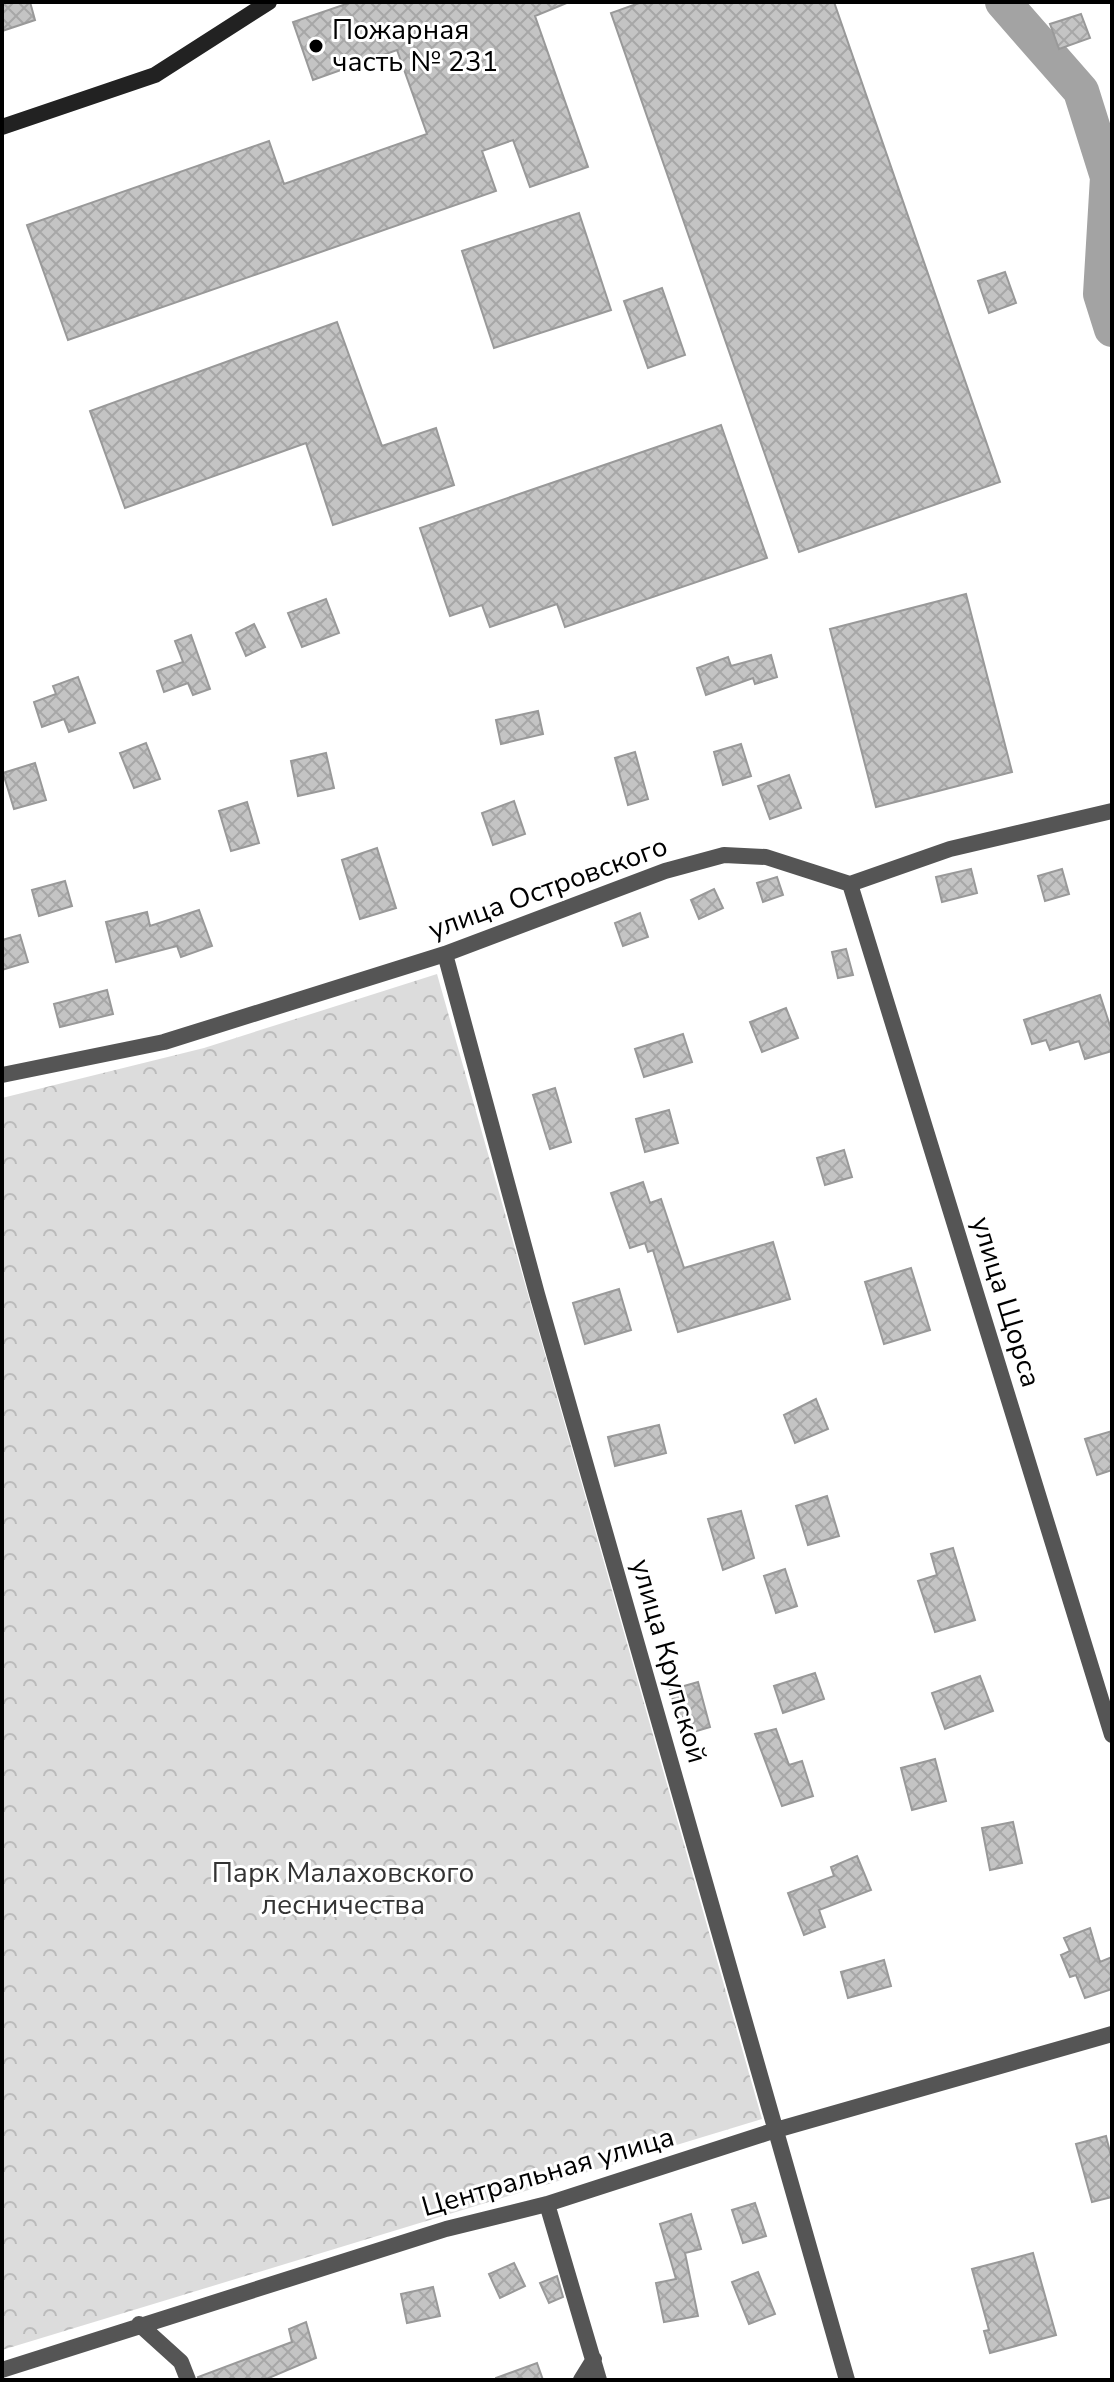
<svg xmlns="http://www.w3.org/2000/svg" width="1114" height="2382" font-family="'Nunito Sans',sans-serif">
<defs>
<pattern id="forest-crowns" width="20" height="18" patternUnits="userSpaceOnUse" patternTransform="scale(2)"><rect width="20" height="18" fill="#dcdcdc"/><path d="M2 6a3 3 0 1 1 6 0M12 15a3 3 0 1 1 6 0" fill="none" stroke="#bbb"/></pattern>
<pattern id="building-cross-hatch" width="8" height="8" patternUnits="userSpaceOnUse" patternTransform="scale(2)"><rect width="8" height="8" fill="#c4c4c4"/><path d="M0 0l8 8M0 8l8-8" fill="none" stroke="#a7a7a7"/></pattern>
</defs>
<rect width="100%" height="100%" fill="#fff"/>
<!-- forest -->
<path fill="url(#forest-crowns)" d="M437,974L762,2119L2,2350V1098L204,1048Z"/>
<g fill="none" stroke-linecap="round" stroke-linejoin="round">
<!-- river -->
<path stroke="#a3a3a3" stroke-width="36" d="M1003,2L1081,91L1108,177L1101,294L1112,329"/>
</g>
<!-- building -->
<path fill="url(#building-cross-hatch)" stroke="#999" stroke-width="2" d="M2,2H30L35,20L2,31Z
M352,2H569L535,16L588,167L530,187L513,140L482,151L496,191L68,340L27,225L269,141L284,184L427,134L397,50L313,80L293,22Z
M642,2H834L1000,482L799,552L611,13Z
M1081,14L1090,38L1059,49L1050,24Z
M579,213L611,310L494,348L462,251Z
M1005,272L1016,303L989,313L978,281Z
M662,288L685,355L648,368L624,301Z
M337,322L382,446L436,428L454,485L333,525L306,443L125,508L90,411Z
M721,425L767,558L565,627L557,604L490,627L482,605L450,616L420,528Z
M966,594L1012,772L876,807L830,629Z
M326,599L339,633L302,647L288,613Z
M254,624L265,647L246,656L236,633Z
M191,635L210,689L193,695L188,683L164,692L157,671L183,662L175,641Z
M771,655L777,677L755,684L753,678L706,695L697,668L728,657L731,666Z
M78,677L95,723L69,732L64,719L42,727L34,702L56,694L53,686Z
M538,711L543,734L501,744L496,720Z
M146,743L160,779L134,788L120,753Z
M741,744L751,776L723,785L714,752Z
M635,752L648,799L628,805L615,758Z
M326,753L334,788L298,796L291,761Z
M35,763L46,800L14,809L3,773Z
M789,775L801,808L770,819L758,786Z
M514,801L525,834L493,845L482,813Z
M247,802L259,843L231,851L219,811Z
M377,848L396,908L360,919L342,860Z
M971,869L977,893L942,902L936,877Z
M1062,869L1069,894L1045,901L1038,876Z
M777,877L783,895L763,902L757,883Z
M65,881L72,906L39,916L32,890Z
M714,889L723,908L699,919L691,900Z
M199,910L212,946L181,957L177,946L116,962L106,922L147,912L150,926Z
M640,913L648,937L623,946L615,923Z
M20,935L28,962L2,970V940Z
M846,949L853,975L838,978L832,952Z
M107,990L113,1014L60,1027L54,1004Z
M1100,995L1112,1032V1051L1085,1059L1079,1041L1050,1050L1046,1040L1032,1044L1024,1020Z
M786,1008L798,1038L762,1052L750,1022Z
M683,1034L692,1062L644,1077L635,1049Z
M555,1088L571,1142L550,1149L533,1095Z
M669,1110L678,1143L645,1152L636,1119Z
M844,1150L852,1177L825,1185L817,1158Z
M643,1182L650,1203L661,1199L684,1268L773,1242L790,1299L678,1332L653,1250L648,1252L645,1243L630,1248L611,1193Z
M911,1268L930,1330L884,1344L865,1282Z
M619,1289L631,1330L585,1344L573,1303Z
M816,1399L828,1429L795,1443L784,1415Z
M659,1425L666,1453L615,1466L608,1437Z
M1112,1431V1470L1097,1475L1085,1439Z
M827,1496L839,1536L808,1545L796,1506Z
M741,1511L754,1558L723,1570L708,1519Z
M953,1548L975,1620L935,1632L918,1581L937,1575L931,1554Z
M785,1569L797,1606L776,1613L764,1576Z
M815,1673L824,1699L783,1713L774,1686Z
M980,1676L993,1711L945,1729L932,1693Z
M698,1682L710,1727L683,1735L670,1690Z
M776,1729L789,1765L802,1761L813,1796L782,1806L755,1734Z
M935,1759L946,1801L912,1810L901,1768Z
M1013,1822L1022,1863L990,1870L982,1828Z
M857,1856L871,1890L819,1910L825,1927L804,1935L788,1893L834,1876L831,1867Z
M1090,1928L1100,1962L1112,1957V1989L1085,1998L1076,1975L1070,1977L1061,1955L1070,1951L1064,1938Z
M884,1960L891,1986L848,1998L841,1972Z
M1106,2136L1112,2160V2197L1092,2202L1076,2144Z
M755,2203L766,2236L743,2243L732,2210Z
M691,2214L701,2249L685,2253L698,2316L664,2322L656,2283L676,2279L660,2224Z
M1033,2253L1056,2335L990,2353L984,2331L989,2330L972,2269Z
M514,2263L525,2286L500,2298L489,2274Z
M758,2272L775,2314L749,2324L732,2282Z
M557,2276L563,2297L549,2303L540,2283Z
M433,2287L440,2316L407,2323L401,2294Z
M306,2322L316,2358L264,2380H199L198,2377L292,2342L289,2329Z
M537,2363L543,2380H496V2378Z"/>
<g fill="none" stroke-linecap="round" stroke-linejoin="round">
<!-- street -->
<path stroke="#555" stroke-width="16" d="M850,884L1112,1735
M445,954L537,1294L847,2380
M2,1075L164,1042L445,954L665,871L724,855L766,857L850,884L950,849L1112,811
M547,2204L599,2380
M139,2324L181,2362L188,2380
M2,2370L446,2229L547,2204L776,2130L1112,2034
M581,2380L594,2359"/>
<!-- secondary -->
<path stroke="#222" stroke-width="16" d="M2,127L155,75L269,2"/>
</g>
<!-- markers -->
<circle fill="#000" stroke="#fff" stroke-width="3" cx="316" cy="46" r="8"/>
<g text-anchor="middle" dominant-baseline="central" stroke-width="6" stroke-linejoin="round" paint-order="stroke">
<!-- poi labels -->
<g font-size="28" fill="#000" stroke="#fff" text-anchor="start">
<text x="332" y="30">Пожарная<tspan x="332" dy="32">часть № 231</tspan></text>
</g>
<!-- street labels -->
<g font-size="28" fill="#000" stroke="#fff">
<text transform="translate(548 888) rotate(-20)">улица Островского</text>
<text transform="translate(1006 1302) rotate(73)">улица Щорса</text>
<text transform="translate(669 1661) rotate(74)">улица Крупской</text>
<text transform="translate(548 2172) rotate(-16)">Центральная улица</text>
</g>
<!-- park labels -->
<g font-size="28" fill="#333" stroke="#fff">
<text x="343" y="1873">Парк Малаховского<tspan x="343" dy="32">лесничества</tspan></text>
</g>
</g>
<!-- border -->
<rect width="1114" height="2382" fill="none" stroke="#000000" stroke-width="8"/>
</svg>
